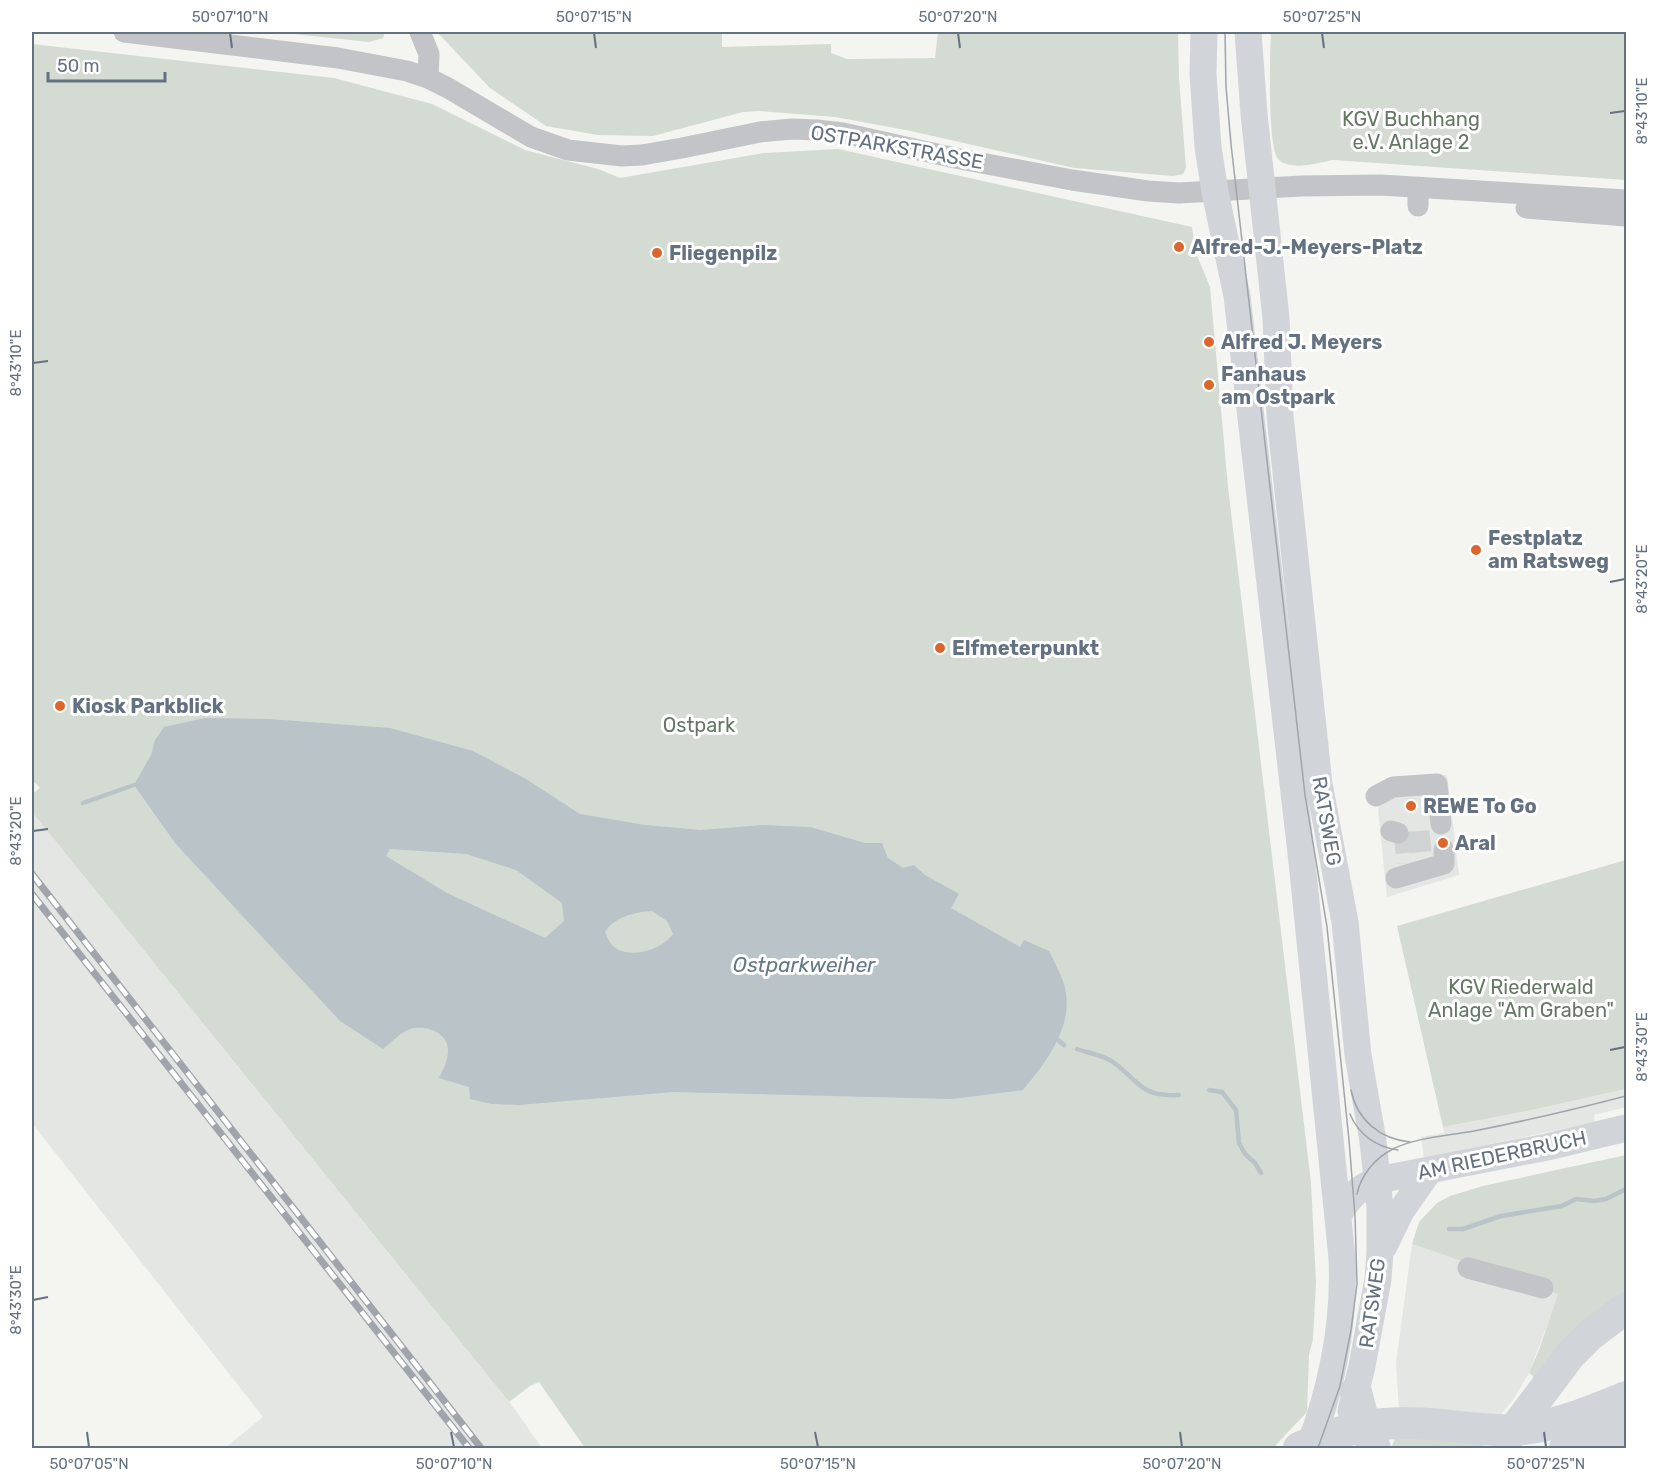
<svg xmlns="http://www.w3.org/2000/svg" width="1658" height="1480" font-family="Rubik,sans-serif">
<rect width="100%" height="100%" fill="#f4f4f0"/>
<!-- built -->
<path fill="#e4e6e4" d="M1447,775L1459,875L1387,897L1378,810L1384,782Z
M32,812L516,1411L542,1448H225L263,1417L32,1123Z
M1626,1089V1107L1594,1115L1595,1122L1424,1158L1421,1137L1444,1133L1443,1127L1532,1110Z
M1412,1244L1559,1294L1529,1373L1515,1397L1497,1419L1399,1410L1396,1363Z"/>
<!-- green -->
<path fill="#d4dbd2" d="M275,32H385L383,38L369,42Z
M437,32H722V47L831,44V53L847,59L935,58L938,32H1178L1179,78L1186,168L1183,174L1173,176L1074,168L911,131L835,117L758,111L743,112L653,136L598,135L546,126L490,88Z
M1271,32H1626V180L1333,160C1318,163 1292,171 1279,160C1267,151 1270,50 1271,32Z
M32,44L334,78L432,104L525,150L598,169L620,178L764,153L838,149L1192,227L1196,253L1210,287L1228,487L1311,1183L1316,1282L1313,1339L1309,1355L1307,1412L1273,1448H585L539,1382L530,1386L509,1402L32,812V794L40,788L32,780Z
M1626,860V1089L1532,1110L1443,1127L1397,926Z
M1626,1155V1296L1538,1380L1529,1373L1539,1350L1558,1294L1412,1244L1419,1222L1437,1203L1450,1196L1483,1186Z
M1397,1434L1487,1442L1481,1448H1391Z"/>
<!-- water -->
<path fill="#b9c3c8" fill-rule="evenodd" d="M205,718L269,719L390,728L473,751L526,779L580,814L645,825L700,830L763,825L810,827L865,843H882L888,858L903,868L914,865L925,875L959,894L951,908L1020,947L1024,940L1049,951C1054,961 1059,971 1063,981C1077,1022 1048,1060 1023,1090L952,1099L674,1092L519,1105L492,1104L470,1099L469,1087L439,1078C443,1070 448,1061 448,1051C449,1033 426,1024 410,1029C401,1032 391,1043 383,1049L340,1021L175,843L134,785L151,755L155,740L164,727ZM390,849L466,854L516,870L562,903L564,921L545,938L447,893L386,856ZM652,911L667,921L673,934C662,950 628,961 612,945C609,942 607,936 605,932C614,917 635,912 652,911Z"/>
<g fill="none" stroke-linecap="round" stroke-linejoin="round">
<!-- stream -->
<path stroke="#b9c3c8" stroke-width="4.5" d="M83,803L134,785
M1057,1039L1064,1045
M1077,1049C1088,1053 1103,1055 1113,1062C1140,1082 1140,1097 1179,1095
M1209,1090L1222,1092L1236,1110L1239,1143L1245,1154L1255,1163L1261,1173
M1449,1229H1463L1501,1216L1562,1206L1576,1199L1594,1201L1606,1199L1626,1189"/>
<!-- minor-tunnel -->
<path stroke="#d0d3d4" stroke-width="21" stroke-dasharray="21 10" stroke-linecap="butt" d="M1419,831L1422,862
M1404,832L1407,863"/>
<!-- minor -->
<path stroke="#c2c4c8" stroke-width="21" d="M124,32L338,58L407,71L428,78L448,88L531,137L568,150L622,156L642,155L682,148L760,132L792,129L817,130L843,133L955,158L1072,180L1148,191L1179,193L1302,186L1381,185L1626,200
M420,32L429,54L428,78
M1418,206V187
M1526,208L1626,216
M1376,796L1393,787L1437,784L1441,824
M1391,831L1398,833
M1396,878L1444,864V850
M1468,1268L1543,1288"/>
<!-- major -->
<path stroke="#d1d5da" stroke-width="27" d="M1204,32L1203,74L1208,147L1215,192L1237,296L1302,862L1342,1258C1345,1325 1332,1387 1309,1448
M1248,32L1254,114L1276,318L1280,416L1319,784L1345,922L1358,1055L1373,1141L1380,1208V1252L1378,1279L1362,1366L1351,1411
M1338,1217C1346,1199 1359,1187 1378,1180L1547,1147L1626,1128
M1384,1246L1401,1211L1429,1171"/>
<!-- highway -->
<path stroke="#d1d5da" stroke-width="32" d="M1356,1392L1366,1431L1375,1448
M1507,1439L1570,1355L1590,1335L1626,1308
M1299,1448C1333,1432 1371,1422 1409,1423C1444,1423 1479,1432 1514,1430C1554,1427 1589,1412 1626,1397
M1565,1448L1609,1416
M1608,1448L1626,1435"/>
<!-- tram -->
<path stroke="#a0a5ab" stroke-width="1.5" d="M1225,32L1226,87L1231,144L1305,795L1327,927L1349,1140L1355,1216L1357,1284L1351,1330L1340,1386L1318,1448
M1351,1090C1357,1120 1380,1139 1410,1142
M1350,1114C1358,1134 1376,1147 1398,1150
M1357,1194C1361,1175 1375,1158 1393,1149C1417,1137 1448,1136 1474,1131C1525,1121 1576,1109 1626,1096"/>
<defs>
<path id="rail" d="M32,874L481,1448
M32,894L469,1448"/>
</defs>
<!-- rail casing -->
<use href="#rail" stroke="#a0a5ab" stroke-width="7"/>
<!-- rail -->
<use href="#rail" stroke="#fff" stroke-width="4.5" stroke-dasharray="14" stroke-linecap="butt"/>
</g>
<!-- ticks -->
<path fill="none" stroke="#647180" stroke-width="2" d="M230,33L232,48M594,33L596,48M958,33L960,48M1322,33L1324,48M1610,113L1625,111M33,363L48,361M1610,582L1625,579M33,831L48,829M1610,1050L1625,1047M33,1300L48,1297M87,1432L89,1447M451,1432L454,1447M815,1432L818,1447M1180,1432L1182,1447M1544,1432L1546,1447"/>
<!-- markers -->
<g fill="#db652a" stroke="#fff" stroke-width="2">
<circle cx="1179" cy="247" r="6"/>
<circle cx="657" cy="253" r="6"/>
<circle cx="1209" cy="342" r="6"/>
<circle cx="1209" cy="385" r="6"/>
<circle cx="1476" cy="550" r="6"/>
<circle cx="940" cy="648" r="6"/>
<circle cx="60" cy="706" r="6"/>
<circle cx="1411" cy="806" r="6"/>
<circle cx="1443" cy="843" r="6"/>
</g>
<g text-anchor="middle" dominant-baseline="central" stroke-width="6" stroke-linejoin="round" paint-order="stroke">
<!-- park labels -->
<g font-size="20" fill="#657863" stroke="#fff">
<text x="1411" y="119">KGV Buchhang<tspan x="1411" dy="23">e.V. Anlage 2</tspan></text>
<text x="699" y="725">Ostpark</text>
<text x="1521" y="987">KGV Riederwald<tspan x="1521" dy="23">Anlage "Am Graben"</tspan></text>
</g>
<!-- street labels -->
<g font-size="20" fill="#647180" stroke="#fff">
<text transform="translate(897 147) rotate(10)">OSTPARKSTRASSE</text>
<text transform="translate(1327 821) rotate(80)">RATSWEG</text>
<text transform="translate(1502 1155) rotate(-12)">AM RIEDERBRUCH</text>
<text transform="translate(1372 1303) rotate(-82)">RATSWEG</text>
</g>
<!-- poi labels -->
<g font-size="20" font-weight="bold" fill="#647180" stroke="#fff" text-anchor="start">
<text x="1191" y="247">Alfred-J.-Meyers-Platz</text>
<text x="669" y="253">Fliegenpilz</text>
<text x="1221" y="342">Alfred J. Meyers</text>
<text x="1221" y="374">Fanhaus<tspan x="1221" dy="23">am Ostpark</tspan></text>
<text x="1488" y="538">Festplatz<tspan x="1488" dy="23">am Ratsweg</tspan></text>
<text x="952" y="648">Elfmeterpunkt</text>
<text x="72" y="706">Kiosk Parkblick</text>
<text x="1423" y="806">REWE To Go</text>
<text x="1455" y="843">Aral</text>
</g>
<!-- water labels -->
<g font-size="21" font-style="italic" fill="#657985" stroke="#fff">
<text x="804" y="964">Ostparkweiher</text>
</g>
</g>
<!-- border -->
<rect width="1658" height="1480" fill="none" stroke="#ffffff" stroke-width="66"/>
<!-- scale -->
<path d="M48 72v9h117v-9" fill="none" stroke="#647180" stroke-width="3"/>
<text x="57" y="72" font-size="18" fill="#647180" stroke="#ffffff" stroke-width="4.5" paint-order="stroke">50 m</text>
<rect x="33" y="33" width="1592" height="1414" fill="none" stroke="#647180" stroke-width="2"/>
<g font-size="15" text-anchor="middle" fill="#647180">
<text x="230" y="22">50°07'10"N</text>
<text x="594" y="22">50°07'15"N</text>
<text x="958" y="22">50°07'20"N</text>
<text x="1322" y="22">50°07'25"N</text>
<text transform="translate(1642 111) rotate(-90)" y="5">8°43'10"E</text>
<text transform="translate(16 363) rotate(-90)" y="5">8°43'10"E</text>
<text transform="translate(1642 579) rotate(-90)" y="5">8°43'20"E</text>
<text transform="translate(16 831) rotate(-90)" y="5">8°43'20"E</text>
<text transform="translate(1642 1047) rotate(-90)" y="5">8°43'30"E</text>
<text transform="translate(16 1300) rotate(-90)" y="5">8°43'30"E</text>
<text x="89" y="1469">50°07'05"N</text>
<text x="454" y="1469">50°07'10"N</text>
<text x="818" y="1469">50°07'15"N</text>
<text x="1182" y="1469">50°07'20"N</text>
<text x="1546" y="1469">50°07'25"N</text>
</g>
</svg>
